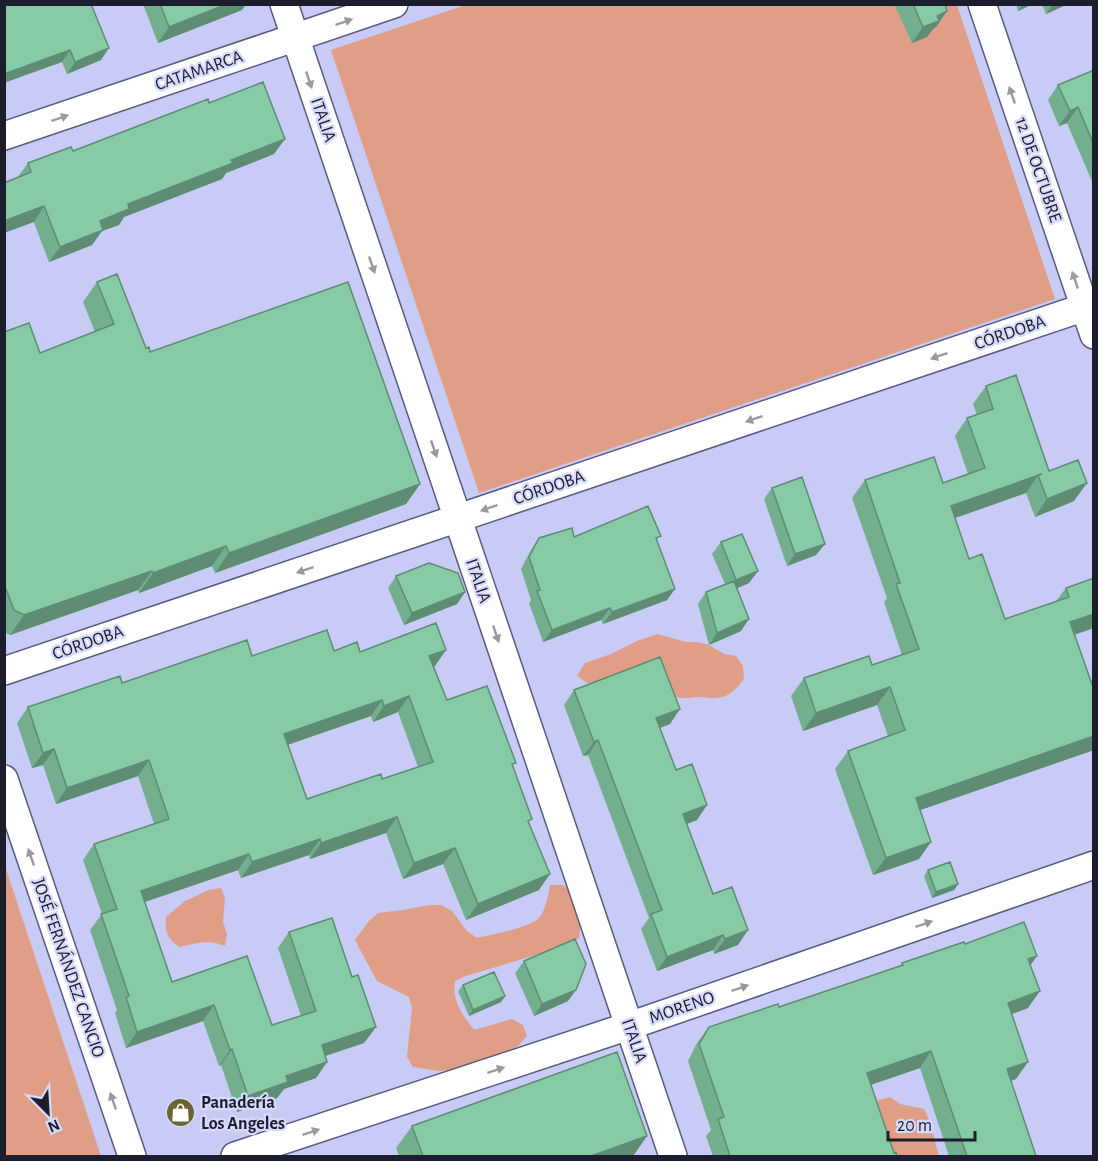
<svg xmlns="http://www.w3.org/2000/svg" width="1098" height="1161" font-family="'Alegreya Sans',sans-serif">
<rect width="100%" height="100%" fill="#c7cbf6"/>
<!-- green -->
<path fill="#e19e87" d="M466,5H957L1055,299L479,493L331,50Z
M657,634L686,642H698L709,645L724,654L736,656L743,666L744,679C737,688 729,697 717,698C712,699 707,697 702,697C687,697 684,701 669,694L587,683L577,676L585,663L611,654L637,641Z
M4,866H5L101,1156H5Z
M550,885H563L573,893L581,915L579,938L569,945L466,976L455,981C452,1002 462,1014 474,1030L512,1019L523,1025L527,1036L518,1046L497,1057L461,1069L438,1071L413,1067L407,1057L412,1008L409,997L377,981L355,940L369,921L378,913L403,910L429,905H441L452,911L467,931L477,938C491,935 532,927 540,917C546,908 548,896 550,885Z
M221,888L225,898L223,922L227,934L225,946C208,939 197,943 179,947C167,938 165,933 166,917L185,901L209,890Z
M890,1097L900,1104L924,1109C932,1123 934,1140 939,1156H884L875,1112L878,1100Z"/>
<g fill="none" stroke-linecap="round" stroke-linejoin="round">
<defs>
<path id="minor" d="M284,4L673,1156
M982,4L1094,335
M4,136L394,4
M4,671L1094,304
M4,779L132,1156
M235,1156L629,1026L1094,865"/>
</defs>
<!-- minor casing -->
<use href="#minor" stroke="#585b80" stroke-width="30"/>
<!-- minor -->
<use href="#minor" stroke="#fff" stroke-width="27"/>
</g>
<!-- wall -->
<path fill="#73ae8f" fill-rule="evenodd" d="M4,4L101,60L67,74L62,62Z
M143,4H246L242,10L158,43Z
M894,4H945L947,11L936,27L933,29L927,37L912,43Z
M1016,4H1033L1018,11Z
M1042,4H1068L1046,14Z
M1094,70V186L1067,123L1059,126L1048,100L1058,85Z
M209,103L274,154L226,173L222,179L124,217L119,225L102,231L92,245L49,262L17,178L28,163L73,151Z
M97,282L146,348L150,352L420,484L406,504L215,573L212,566L139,593L138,590L10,635L4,632V332L40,353L95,332L83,302Z
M986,386L1049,471L1074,501L1035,517L1026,493L955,518L969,559L1005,619L1056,601L1066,588L1094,578V628L1074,635L1094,750L920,810L919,859L873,875L835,769L848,751L888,736L877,705L803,731L791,696L804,678L872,665L902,655L884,602L887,598L852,498L865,480L943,483L968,474L955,436L967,418L977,415L973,404Z
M772,488L825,544L816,555L787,566L764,499Z
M574,537L657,541L667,600L603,624L601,620L543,642L529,603L531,600L521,569L531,550L539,538Z
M721,542L749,583L737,588L741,631L709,645L698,604L706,592L725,584L712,554Z
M396,576L465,592L457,604L404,625L388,588Z
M334,651L360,652L435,666H434L447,700L513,768L529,823L539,890L466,920L443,864L403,879L386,833L310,859L309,855L241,878L238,870L145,902L172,982L272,1025L301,1016L278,948L289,932L352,977L376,1027L364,1043L325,1056L327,1062L316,1078L284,1089L277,1098L237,1112L221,1065L219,1066L203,1021L126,1048L115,1013L117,1010L90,930L102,914L83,860L94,844L154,824L138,776L56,804L43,765L32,768L17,723L28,707L122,683L252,656ZM398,712L418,767L382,779L307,799L288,744L371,716L373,722Z
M574,690L670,724L660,728L697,820L687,824L713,894L738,945L714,954L713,950L657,971L641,929L649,918L588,755L583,756L564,705Z
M928,870L958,884L954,890L932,898L924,876Z
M965,944L1030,965L1028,1008L1011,1014L1016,1079L1011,1081L1036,1156H949L920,1068L871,1085L894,1153L897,1156H713L706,1136L711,1130L688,1061L697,1043L709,1027L779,1007L900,966L902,963Z
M524,961L568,1001L534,1016L515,973Z
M463,985L505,996L501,1002L469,1016L458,991Z
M412,1126L647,1136L633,1156H399L396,1148Z"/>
<!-- shaded-wall -->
<path fill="#5e8d74" d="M227,4H246L242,10L158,43L169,27Z
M1023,4H1033L1018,11Z
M1053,4H1068L1046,14Z
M947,11L936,27L933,29L927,37L912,43L923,27L937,16Z
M109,48L101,60L67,74L75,62Z
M70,50L62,62L4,83V74Z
M1078,107L1067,123L1059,126L1070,111Z
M285,139L274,154L226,173L222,179L124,217L119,225L102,231L92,245L49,262L60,247L128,204L231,160Z
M44,206L34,222L4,233V221Z
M1038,475L1026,493L938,524L951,506Z
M1087,483L1074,501L1035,517L1047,499Z
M420,484L406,504L215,573L229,553Z
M825,544L816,555L787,566L795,554Z
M226,546L212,566L139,593L153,573Z
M152,571L138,590L10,635L24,615Z
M758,571L749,583L728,592L736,580Z
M675,589L667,600L603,624L612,612Z
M465,592L457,604L404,625L412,613Z
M610,608L601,620L543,642L552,630Z
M1094,614V628L1057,640L1070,622Z
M749,619L741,631L709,645L717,633Z
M446,650L435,666L418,672L429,656Z
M890,687L877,705L803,731L816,713Z
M409,696L398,712L373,722L384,706Z
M382,700L371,716L273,750L284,734Z
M680,709L670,724L646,733L656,718Z
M1094,736V750L903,816L916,798Z
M598,740L588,755L583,756L594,742Z
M54,749L43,765L32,768L43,753Z
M149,760L138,776L56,804L67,788Z
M707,805L697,820L673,829L683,814Z
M397,817L386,833L310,859L321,843Z
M320,839L309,855L241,878L252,862Z
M931,842L919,859L873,875L886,858Z
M455,848L443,864L403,879L414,863Z
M249,854L238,870L130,907L141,891Z
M550,874L539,890L466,920L478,904Z
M958,884L954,890L932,898L936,892Z
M748,930L738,945L714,954L725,939Z
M723,935L713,950L657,971L667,957Z
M1037,956L1025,973L1028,959Z
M576,990L568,1001L534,1016L542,1004Z
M1040,991L1028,1008L996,1020L1008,1003Z
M505,996L501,1002L469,1016L473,1010Z
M214,1005L203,1021L126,1048L137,1032Z
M376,1027L364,1043L310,1061L322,1045Z
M232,1049L221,1065L219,1066L230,1050Z
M931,1051L920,1068L855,1090L867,1073Z
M327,1062L316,1078L284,1089L277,1098L237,1112L248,1096L286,1076Z
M1028,1062L1016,1079L995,1086L1007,1069Z
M647,1136L633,1156H591Z"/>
<!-- building -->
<path fill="#86caa6" stroke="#5e8d74" stroke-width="1.5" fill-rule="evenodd" d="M4,4H91L109,48L75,62L70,50L4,74Z
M160,4H227L169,27Z
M913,4H945L947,11L937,16L939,21L923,27Z
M1094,70V145L1078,107L1070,111L1058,85Z
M263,82L285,139L231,160L233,163L128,204L129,209L100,221L103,230L60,247L44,206L4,221V183L31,172L28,163L71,147L73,151L208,99L209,103Z
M117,274L146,348L149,347L150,352L348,282L420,484L229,553L226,546L153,573L152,571L24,615L14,610L4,584V332L29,323L40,353L114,324L97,282Z
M1016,375L1049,471L1078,460L1087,483L1047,499L1038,475L1042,474L951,506L969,559L982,554L1005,619L1069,597L1066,588L1094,578V614L1070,622L1094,690V736L916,798L931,842L886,858L848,751L905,730L890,687L816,713L804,678L869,656L872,665L919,649L896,584L900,583L865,480L934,457L943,483L985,468L967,418L993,409L986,386Z
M802,477L825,544L795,554L772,488Z
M648,506L661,536L656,538L675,589L612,612L610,608L552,630L537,591L540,590L529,557L539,538L572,528L574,537Z
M742,534L758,571L736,580L721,542Z
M429,563L458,573L465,592L412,613L396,576Z
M734,581L749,619L717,633L706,592Z
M436,623L446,650L429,656L447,700L487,686L516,763L512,764L532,819L528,821L550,874L478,904L455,848L414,863L397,817L321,843L320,839L252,862L249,854L141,891L172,982L247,956L272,1025L316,1011L289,932L332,918L352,977L358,975L376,1027L322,1045L327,1062L286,1076L288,1082L248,1096L232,1049L230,1050L214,1005L137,1032L126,997L129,996L101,914L117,909L94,844L169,819L149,760L67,788L54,749L43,753L28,707L120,676L122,683L247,640L252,656L327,630L334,651L357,642L360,652ZM409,696L433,762L382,779L381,774L307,799L284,734L382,700L384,706Z
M660,657L680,709L656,718L676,770L692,764L707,805L683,814L713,894L732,887L748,930L725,939L723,935L667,957L651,914L662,910L598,740L594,742L574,690Z
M950,862L958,884L936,892L928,870Z
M1024,922L1037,956L1028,959L1040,991L1008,1003L1028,1062L1007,1069L1036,1156H967L931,1051L867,1073L894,1153L896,1152L897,1156H730L718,1119L724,1117L699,1044L709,1027L778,1004L779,1007L903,965L902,963L964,942L965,944Z
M575,939L586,964L576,990L542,1004L524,961Z
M494,972L505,996L473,1010L463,985Z
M617,1052L647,1136L591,1156H423L412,1126Z"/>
<!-- one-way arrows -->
<defs><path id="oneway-solid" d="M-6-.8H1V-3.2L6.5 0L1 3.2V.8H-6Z" transform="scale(1.5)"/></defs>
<g fill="#999aa0">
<use href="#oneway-solid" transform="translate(344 22) rotate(-19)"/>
<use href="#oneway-solid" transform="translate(309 80) rotate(71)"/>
<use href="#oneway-solid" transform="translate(1012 95) rotate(-109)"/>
<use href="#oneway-solid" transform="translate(60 118) rotate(-19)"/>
<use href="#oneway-solid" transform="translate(372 265) rotate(71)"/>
<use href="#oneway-solid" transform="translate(1075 280) rotate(-109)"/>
<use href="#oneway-solid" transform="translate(939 356) rotate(161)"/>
<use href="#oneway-solid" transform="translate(754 419) rotate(161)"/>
<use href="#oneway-solid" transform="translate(434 449) rotate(71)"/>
<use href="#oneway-solid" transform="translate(489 508) rotate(161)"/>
<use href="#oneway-solid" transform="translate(305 570) rotate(161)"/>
<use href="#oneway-solid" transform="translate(496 634) rotate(71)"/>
<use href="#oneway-solid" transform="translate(31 857) rotate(-109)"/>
<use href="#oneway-solid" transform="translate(924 924) rotate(-19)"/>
<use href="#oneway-solid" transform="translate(740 988) rotate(-19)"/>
<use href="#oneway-solid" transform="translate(496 1070) rotate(-18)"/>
<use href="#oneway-solid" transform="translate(113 1101) rotate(-109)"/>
<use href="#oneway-solid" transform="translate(311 1132) rotate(-18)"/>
</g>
<!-- icons -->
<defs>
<symbol id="shop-disc" viewBox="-11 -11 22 22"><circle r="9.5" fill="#6d6531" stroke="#d5d9fb"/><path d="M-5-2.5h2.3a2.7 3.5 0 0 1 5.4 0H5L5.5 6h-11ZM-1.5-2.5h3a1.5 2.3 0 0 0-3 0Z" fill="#fff"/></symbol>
</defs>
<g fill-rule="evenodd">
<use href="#shop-disc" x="164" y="1096" width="33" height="33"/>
</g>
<g text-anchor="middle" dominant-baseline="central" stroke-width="4.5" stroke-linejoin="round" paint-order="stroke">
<!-- street labels -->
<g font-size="18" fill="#1d1e2d" stroke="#d5d9fb">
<text transform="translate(199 71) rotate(-19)">CATAMARCA</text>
<text transform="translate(323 120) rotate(71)">ITALIA</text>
<text transform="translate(1038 170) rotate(71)">12 DE OCTUBRE</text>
<text transform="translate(1010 333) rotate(-19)">CÓRDOBA</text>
<text transform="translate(549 488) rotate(-19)">CÓRDOBA</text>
<text transform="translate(478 581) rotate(71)">ITALIA</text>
<text transform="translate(88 643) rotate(-19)">CÓRDOBA</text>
<text transform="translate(68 968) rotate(71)">JOSÉ FERNÁNDEZ CANCIO</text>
<text transform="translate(682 1008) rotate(-19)">MORENO</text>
<text transform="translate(634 1041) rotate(71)">ITALIA</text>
</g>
<!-- poi labels -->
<g font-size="18" font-weight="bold" fill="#1d1e2d" stroke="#d5d9fb" text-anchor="start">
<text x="201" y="1103">Panadería<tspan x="201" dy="21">Los Angeles</tspan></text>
</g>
</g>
<!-- border -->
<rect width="1098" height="1161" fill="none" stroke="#1d1e2d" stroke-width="12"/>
<!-- north arrow -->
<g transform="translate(48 1113) rotate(156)" stroke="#d5d9fb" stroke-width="4.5" paint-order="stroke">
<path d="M0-4.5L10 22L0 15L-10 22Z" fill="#1d1e2d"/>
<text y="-9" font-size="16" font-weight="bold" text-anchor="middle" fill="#1d1e2d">N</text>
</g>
<!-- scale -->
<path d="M888 1131v9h87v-9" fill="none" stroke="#1d1e2d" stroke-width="3"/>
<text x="897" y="1131" font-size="18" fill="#1d1e2d" stroke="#d5d9fb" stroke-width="4.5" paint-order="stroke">20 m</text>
</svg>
